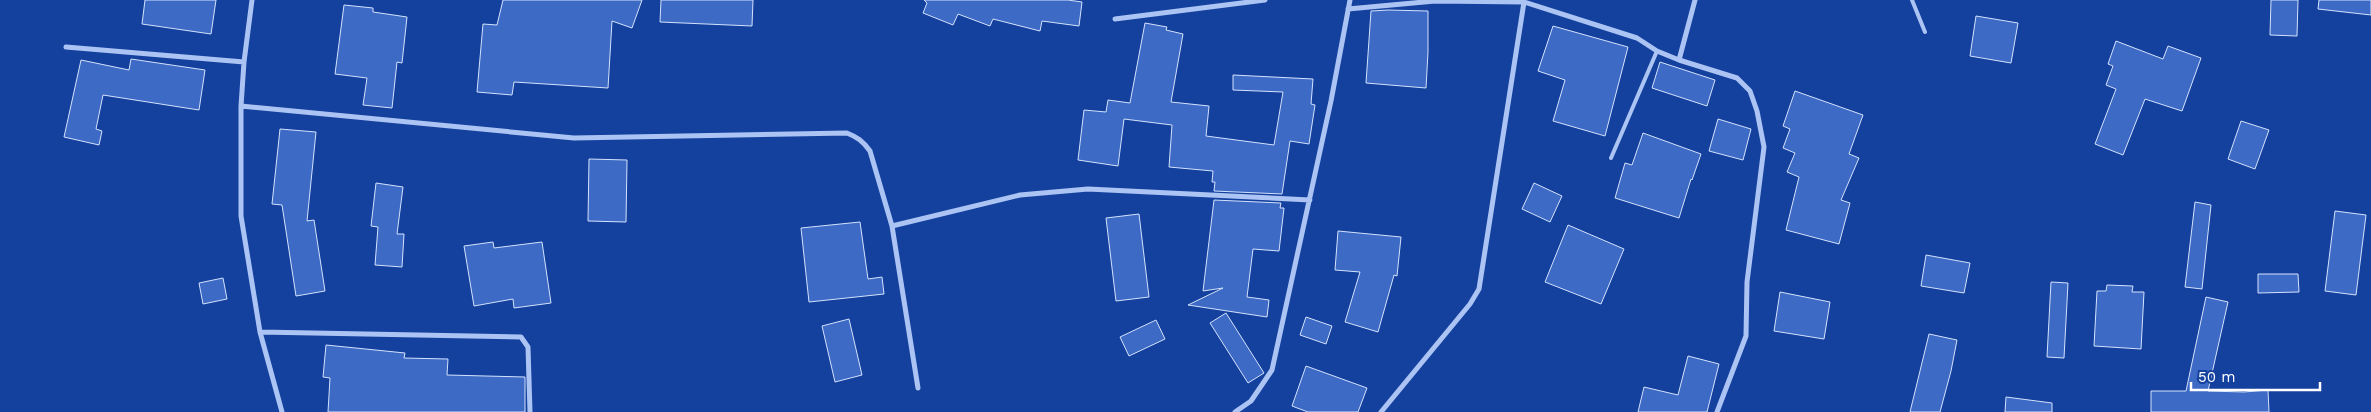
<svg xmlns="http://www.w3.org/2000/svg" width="2371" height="412" font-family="'Work Sans',sans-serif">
<rect width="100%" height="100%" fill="#14419e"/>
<!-- building -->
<path fill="#3d6ac5" stroke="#d4e2fd" d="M145,0H216L211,34L142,24Z
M503,0H642L632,28L612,21L608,88L514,82L512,95L477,92L483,24L497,25Z
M661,0H753L752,26L660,22Z
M924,0H1068L1082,2L1079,26L1042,21L1040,31L993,19L990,26L958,14L953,25L923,13L927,3Z
M2271,0H2298L2297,36L2270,35Z
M2319,0H2371V15L2318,9Z
M344,5L373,8V12L407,17L402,63L397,62L392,108L363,105L367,78L335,74Z
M1388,10L1428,11V52L1426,88L1366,83L1371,11Z
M1976,16L2018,23L2011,63L1970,56Z
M1145,23L1167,27L1166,30L1183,34L1171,102L1209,106L1206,136L1274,145L1283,92L1233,90V75L1313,79L1311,104L1315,105L1309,144L1290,141L1282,194L1214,191L1215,182H1212L1213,171L1169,167L1172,125L1124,119L1118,166L1078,160L1084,110L1106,112L1108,100L1130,103Z
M1553,26L1628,47L1605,136L1553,121L1565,80L1538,71Z
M2116,41L2163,59L2168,46L2201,58L2182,111L2145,99L2123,155L2095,144L2116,89L2106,85L2113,66L2108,64Z
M131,59L205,70L199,110L103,95L96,129L102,131L99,145L64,137L81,60L129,70Z
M1660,62L1715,80L1707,106L1652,88Z
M1795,91L1863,115L1849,154L1859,158L1841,200L1850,203L1839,244L1786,230L1799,177L1787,172L1795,153L1783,148L1790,129L1783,126Z
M1718,119L1751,129L1743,160L1709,151Z
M2241,121L2269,130L2255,169L2228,159Z
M280,129L316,132L307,221L314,220L325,291L296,296L282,205L272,204Z
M1643,133L1701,154L1692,180L1691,179L1679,218L1615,198L1625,163L1632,165Z
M589,159L627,160L626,222L588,221Z
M376,183L403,187L397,234H404L402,267L375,265L378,227L371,226Z
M1534,183L1562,196L1550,222L1522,209Z
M1214,200L1281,203L1280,208H1284L1279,251L1253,249L1247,297L1269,300L1267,317L1188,305L1223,288L1203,291Z
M2195,202L2211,205L2202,289L2185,287Z
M2335,211L2366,215L2356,295L2325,291Z
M1139,214L1149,297L1116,301L1106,218Z
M860,222L868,279L882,277L884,294L809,302L801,228Z
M1568,225L1624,249L1601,304L1545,282Z
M1338,231L1401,237L1397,276L1394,275L1378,332L1345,322L1360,272L1335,270Z
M493,242L494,248L542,242L551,303L514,308L513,299L474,306L464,246Z
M1926,255L1970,263L1964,293L1921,286Z
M2258,274H2298L2299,292L2258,293Z
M223,278L227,299L203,304L199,283Z
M2051,282L2068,283L2064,358L2047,357Z
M2107,285L2133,286L2132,292H2144L2141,349L2094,346L2097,291H2106Z
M1780,292L1830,302L1824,339L1774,331Z
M2206,297L2228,302L2208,391L2244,392L2268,390L2269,412H2151V391H2186Z
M1226,313L1264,373L1248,383L1210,323Z
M1306,317L1332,326L1326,344L1300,335Z
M849,319L862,375L835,382L822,326Z
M1156,320L1165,339L1129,356L1120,337Z
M1929,334L1957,340L1951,371L1940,412H1910Z
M326,345L405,353L404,358L448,359L447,375L525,377V412H328L330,378L323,377Z
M1688,356L1719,364L1707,412H1638L1644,387L1678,395Z
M1306,366L1367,388L1358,412H1308L1292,406Z
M2006,397L2052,403V412H2005Z"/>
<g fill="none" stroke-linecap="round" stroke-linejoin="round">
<!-- service -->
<path stroke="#acc4f4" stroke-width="4" d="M1912,0L1925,32
M1611,158L1657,51"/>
<!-- minor -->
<path stroke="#acc4f4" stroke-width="5" d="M252,0L244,62L241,106V216L260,332L282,412
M1348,9L1435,1L1524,2L1637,38L1657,51L1679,60L1737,78L1750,91L1757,111L1764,147L1747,282L1746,336L1717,412
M1115,19L1265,0
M66,47L244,62
M1679,60L1695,0
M241,106L574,138L847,133C857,137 863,141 870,151L892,226L918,388
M892,226L1020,195L1088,189L1310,200
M260,332L521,337L528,347L530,412
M1235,412L1251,401L1272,370L1331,101L1350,0
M1381,412L1470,304L1479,289L1524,2"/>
</g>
<!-- scale -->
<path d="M2191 382v8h129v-8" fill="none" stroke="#ffffff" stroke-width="2.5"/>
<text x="2198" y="382" font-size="15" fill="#ffffff" stroke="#14419e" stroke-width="4" paint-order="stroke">50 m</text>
</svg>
